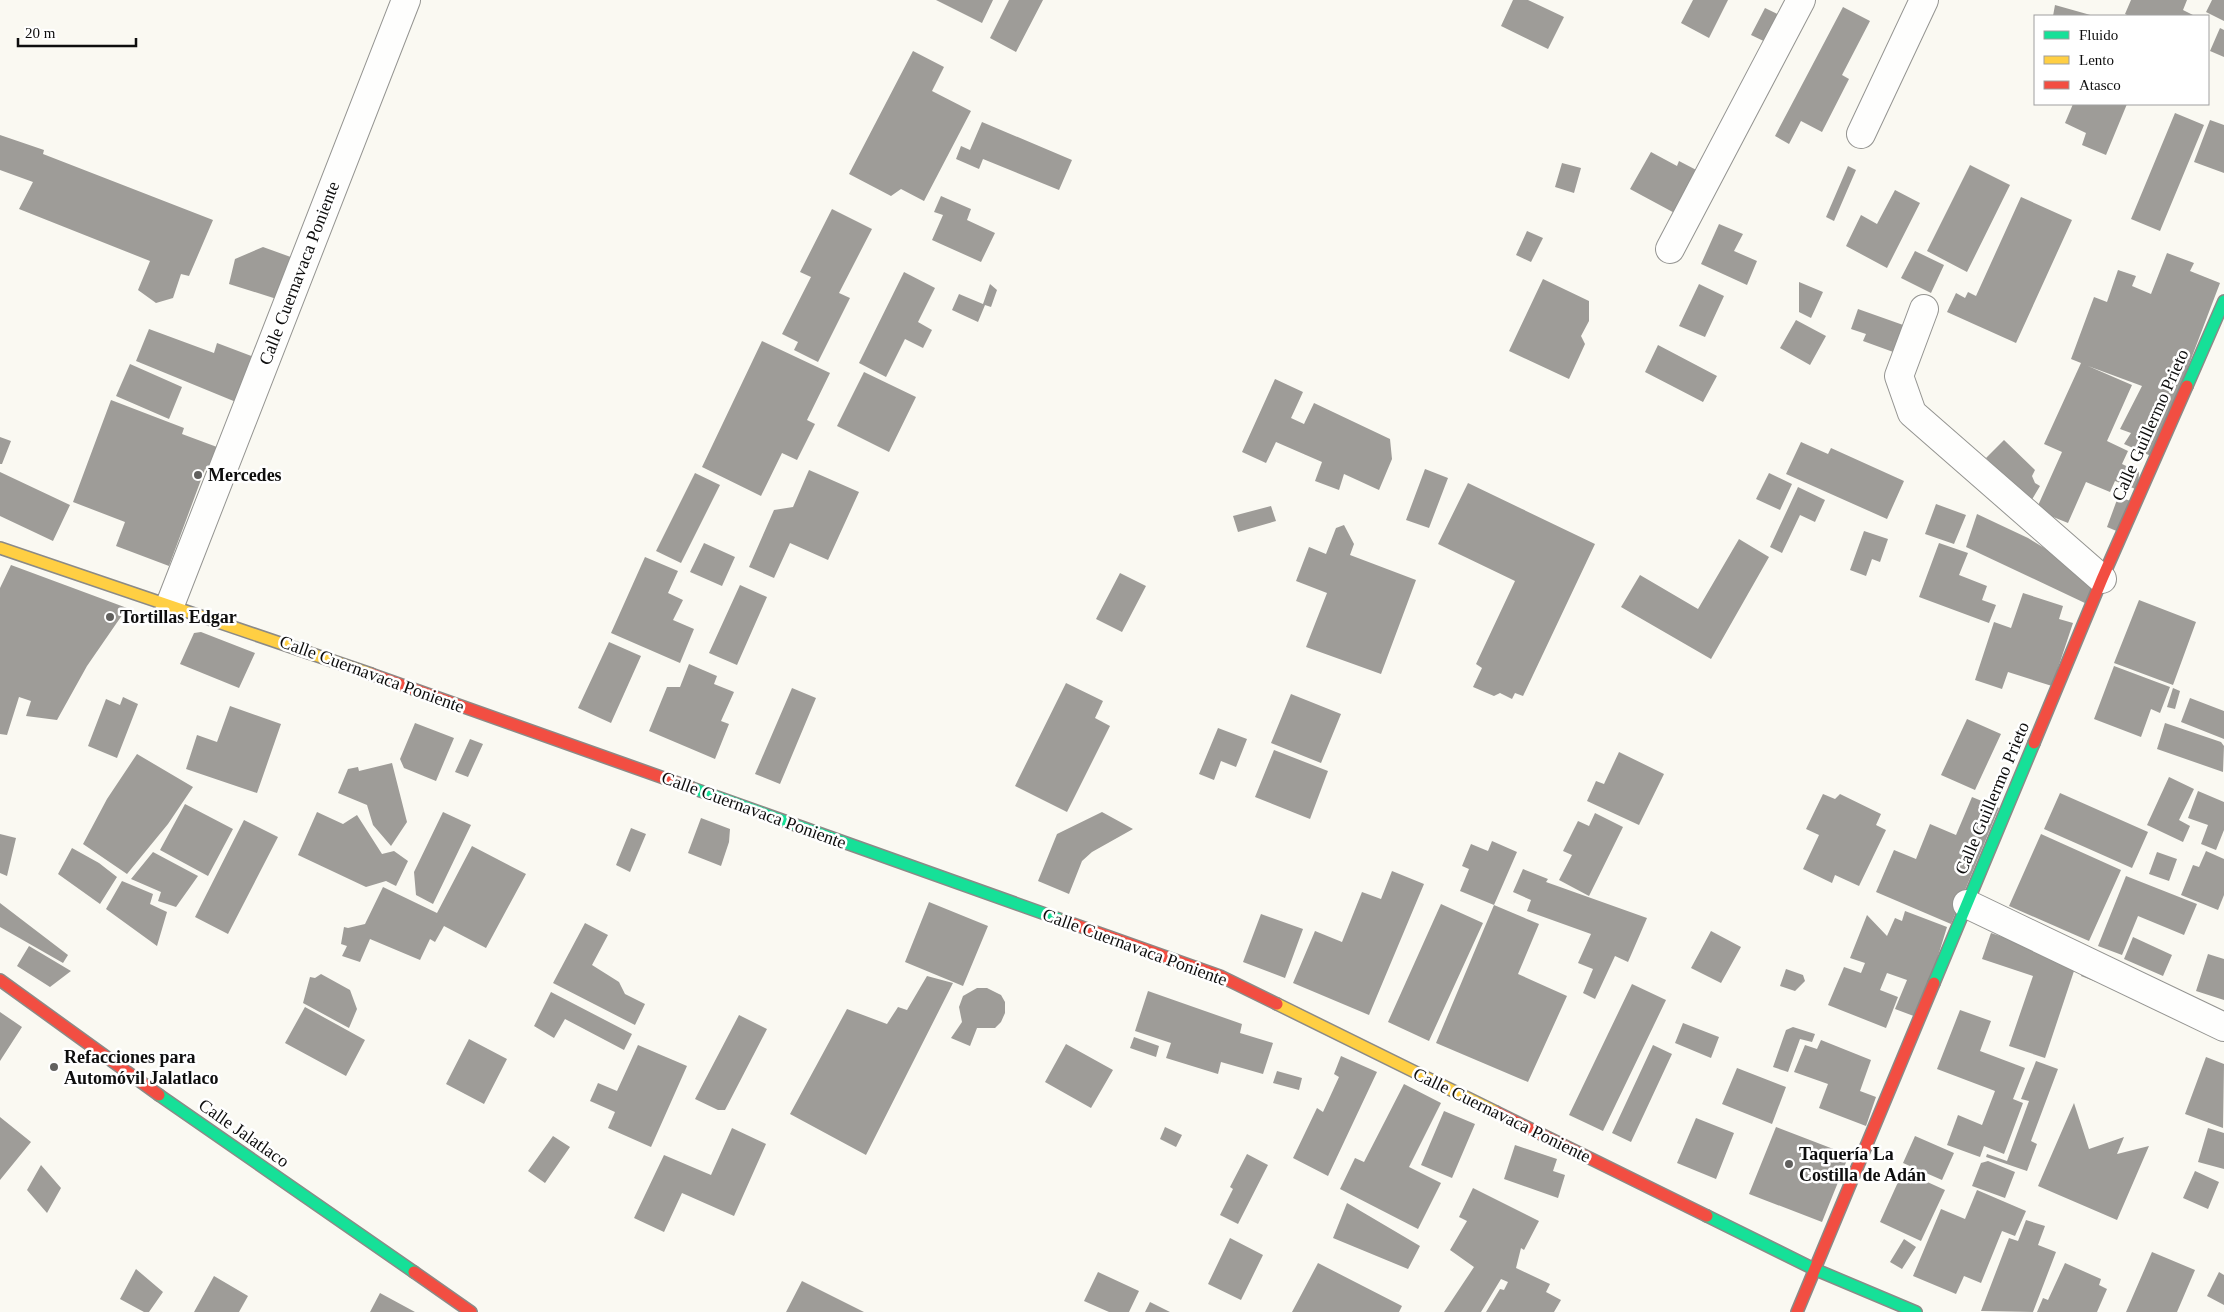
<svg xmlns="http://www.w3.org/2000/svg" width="2224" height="1312" font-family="Georgia,serif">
<rect width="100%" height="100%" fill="#faf9f2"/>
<!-- building -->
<path fill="#9e9c98" d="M936,0H993L982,23Z
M1009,0H1043L1016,52L990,38Z
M1513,0H1528L1564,17L1548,49L1501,26Z
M1693,0H1728L1709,38L1681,23Z
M2131,0H2187L2183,10L2195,16H2129L2125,14Z
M2212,0H2224V21L2206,12Z
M2055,5L2094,16H2053Z
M1843,7L1870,21L1842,75L1849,79L1822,132L1801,121L1789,144L1775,136Z
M1765,8L1786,18L1772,45L1751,35Z
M2220,28L2224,30V57L2210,51Z
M913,51L944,67L932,91L971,111L924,201L901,189L891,196L849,174Z
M2073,104H2127L2106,155L2082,145L2086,133L2065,123Z
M2175,113L2204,125L2160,231L2131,219Z
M2210,120L2224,125V173L2194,162Z
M982,122L1072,160L1059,190L983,159L979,169L956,159L961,146L970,150Z
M0,135L44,150L43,154L213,220L189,276L181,274L173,298L156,303L138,290L150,261L19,209L33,182L0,170Z
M1651,152L1677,166L1679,161L1704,174L1682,217L1630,189Z
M1562,163L1581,168L1574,193L1555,187Z
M1970,165L2010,185L1967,272L1927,251Z
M1848,166L1856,170L1834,221L1826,217Z
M1895,190L1920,203L1887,268L1846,246L1861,215L1877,224Z
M941,196L971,209L967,220L995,233L981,262L932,240L943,215L934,212Z
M2021,197L2072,220L2016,343L1947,312L1956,293L1965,298L1968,292L1976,296Z
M832,209L872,229L839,293L850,298L818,362L794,350L798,342L782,334L811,277L800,272Z
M1719,224L1743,234L1734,251L1757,261L1747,285L1701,264Z
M1527,231L1543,238L1531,262L1516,255Z
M263,247L299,260L283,301L229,284L235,259Z
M1915,251L1944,265L1931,293L1901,278Z
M2167,253L2194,263L2190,271L2220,283L2172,409L2151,456L2124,444L2131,433L2120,429L2142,386L2088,366L2132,385L2107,441L2128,451L2122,464L2139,472L2138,490L2115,481L2110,492L2086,482L2068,523L2036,510L2062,452L2044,444L2081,363L2071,359L2094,297L2107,302L2118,270L2136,276L2132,286L2151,294Z
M904,272L935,288L918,322L932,330L923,348L905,339L886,377L859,363Z
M1543,279L1589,301V321L1581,336L1585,344L1569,379L1509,351Z
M1799,282L1823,292L1811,318L1799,312Z
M990,284L997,290L991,307L985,305L978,322L952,310L959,294L983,304Z
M1699,284L1724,296L1705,337L1679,326Z
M1858,309L1906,326L1896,353L1863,341L1866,334L1851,329Z
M1796,320L1826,336L1810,365L1780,348Z
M149,329L214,353L217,343L257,358L236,402L136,361Z
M762,341L830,373L807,420L815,424L797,460L782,453L761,496L702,467Z
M1658,345L1717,376L1703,402L1645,372Z
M130,364L182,387L169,419L116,396Z
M864,372L916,397L889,452L837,426Z
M1275,379L1303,392L1291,418L1304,424L1314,403L1390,439L1392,459L1379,490L1344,474L1339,490L1315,481L1322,462L1276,442L1266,463L1242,452Z
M111,400L184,428L182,434L225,450L216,473L205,469L169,566L116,546L125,522L73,502Z
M0,437L11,441L2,464H0Z
M2004,440L2035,470L2032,476L2035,483L2040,486L2030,503L1986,458Z
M1801,442L1828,454L1831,448L1904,481L1887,519L1786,474Z
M1425,469L1448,478L1429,528L1406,520Z
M809,470L859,492L828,560L790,543L774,578L749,567L774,510L793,507Z
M0,472L70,505L53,541L0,516Z
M695,473L720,485L681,563L656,551Z
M1769,473L1792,484L1780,510L1756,499Z
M1468,483L1595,544L1523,696L1515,693L1512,699L1500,693L1494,696L1473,687L1482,668L1476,664L1515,581L1438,544Z
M1798,487L1825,500L1815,522L1800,515L1782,553L1770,547Z
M2118,497L2131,501L2119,532L2107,527Z
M1936,504L1966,515L1954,544L1925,534Z
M1271,506L1276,521L1238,532L1233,516Z
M1977,514L2028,538L2095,579L2087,604L1966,547Z
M1344,525L1354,544L1350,555L1416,580L1381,674L1306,647L1327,593L1296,581L1309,547L1326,554L1336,528Z
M1864,531L1888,539L1880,562L1872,559L1866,576L1850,570Z
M1739,539L1769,557L1711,659L1621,607L1640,575L1698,609Z
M704,543L735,557L722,586L690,572Z
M1939,543L1968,553L1959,575L1987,586L1982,600L1996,605L1989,623L1919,597Z
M645,557L678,571L668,593L683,600L673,620L694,629L680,663L611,633Z
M11,565L127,608L87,666L57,720L26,716L31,701L19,697L7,735L0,734V588Z
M1120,573L1146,586L1122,632L1096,619Z
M740,585L767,597L737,665L709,653Z
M2023,593L2063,606L2059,619L2073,623L2052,686L2008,672L2002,689L1975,680L1994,622L2011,628Z
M2139,600L2196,622L2173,685L2114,663Z
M201,632L255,653L239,688L180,664L194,633Z
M609,642L641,656L611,723L578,708Z
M689,664L717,676L714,684L734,692L721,721L729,724L715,759L649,731L667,687H680Z
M2114,666L2170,687L2160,713L2151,709L2141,737L2094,719Z
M1066,683L1103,701L1095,718L1110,726L1067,812L1015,786Z
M792,688L816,698L780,784L755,774Z
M2173,688L2180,691L2175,709L2167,707Z
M1291,694L1341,714L1321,763L1271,743Z
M123,697L138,704L117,758L88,746L106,699L120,705Z
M2190,698L2224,711V739L2181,722Z
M230,706L281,724L257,793L186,769L197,735L217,742Z
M1967,719L2001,734L1975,790L1941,775Z
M415,723L454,738L436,781L404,768L400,759Z
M2165,723L2221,742L2224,746L2223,772L2157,749Z
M1218,728L1247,739L1236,767L1221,761L1214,780L1199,774Z
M470,739L483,744L468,777L455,772Z
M1274,750L1328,771L1310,819L1255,797Z
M1619,752L1664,774L1639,825L1587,801L1596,781L1604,784Z
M137,754L193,787L168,824L127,874L83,844L107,799Z
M392,763L407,822L391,846L373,825L367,805L338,793L348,769L358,767L359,771Z
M2169,777L2194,789L2179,820L2190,826L2183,842L2147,825Z
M2198,791L2224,802V830L2216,850L2201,844L2208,825L2188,818Z
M2060,793L2148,832L2132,868L2044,829Z
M1823,794L1835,799L1840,794L1881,814L1876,825L1886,830L1859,886L1835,875L1832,883L1803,869L1819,835L1806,829Z
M1972,797L1999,808L1951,924L1876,892L1894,850L1916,859L1930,824L1956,835Z
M185,804L233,829L208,876L160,850Z
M317,812L343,824L357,815L382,854L394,851L408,861L396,886L386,881L366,887L298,855Z
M443,812L471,825L433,904L416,895L414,872Z
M1102,812L1133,829L1092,852L1082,861L1069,894L1038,881L1057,834Z
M1595,813L1623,827L1589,896L1559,880L1572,855L1563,851L1578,821L1589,826Z
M701,818L730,829L729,842L721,866L688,853Z
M244,820L278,837L228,934L195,917Z
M631,828L646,834L630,872L616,865Z
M0,834L16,838L7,876L0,873Z
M2041,834L2121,870L2089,941L2009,906Z
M1492,841L1517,852L1494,905L1539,924L1518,974L1567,996L1528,1082L1436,1043L1494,905L1460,891L1469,869L1462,866L1471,844L1488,851Z
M472,846L526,874L486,948L444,926L435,942L430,939L420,960L370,939L360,962L342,956L347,946L341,944L344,927L348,928L365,924L383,887L437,913Z
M72,848L99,863L117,877L100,904L58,874Z
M2206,851L2224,859V895L2218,910L2181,895L2193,865L2199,867Z
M153,852L198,876L176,907L158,901L161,892L131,879Z
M2157,852L2177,859L2169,881L2149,874Z
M1523,869L1548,879L1546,882L1647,918L1628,962L1615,956L1595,999L1583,993L1593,969L1578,963L1591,934L1527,911L1531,900L1513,892Z
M1392,871L1424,884L1369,1015L1293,983L1315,931L1342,942L1362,892L1381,899Z
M2126,876L2197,904L2184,935L2138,916L2122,955L2098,946Z
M122,881L153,894L150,904L167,912L157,946L106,909Z
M929,902L988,926L963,986L905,962Z
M0,903L68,955L63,963L0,927Z
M1441,904L1483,923L1429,1041L1388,1022Z
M1905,911L1947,927L1919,1018L1895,1009L1907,980L1887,973L1880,990L1898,997L1886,1028L1828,1005L1844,967L1861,973L1865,963L1850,958L1867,915L1887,936L1895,918L1902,921Z
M1261,914L1303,929L1285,978L1243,962Z
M585,923L608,935L592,965L619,982L625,994L645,1004L635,1025L553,983Z
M1711,931L1741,947L1721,983L1691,968Z
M1991,933L2077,962L2045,1058L2009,1046L2033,976L1982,959Z
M2133,937L2172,955L2163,976L2124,959Z
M29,946L71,971L50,987L17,966Z
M2208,954L2224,959V1000L2196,991Z
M1786,969L1803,975L1805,981L1795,991L1780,986Z
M2083,970L2112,981L2104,985L2081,976Z
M321,974L350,990L357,1009L349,1028L303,1003L310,977L315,978Z
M927,976L953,983L866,1155L790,1114L847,1009L887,1024L898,1007L907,1010Z
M1632,984L1666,1000L1603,1131L1569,1115Z
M977,988H987L1001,995L1005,1002V1013L1001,1022L995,1028H977L970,1046L951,1038L962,1022L959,1007L963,996Z
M1148,991L1242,1024L1240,1033L1273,1043L1263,1074L1221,1062L1218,1074L1166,1058L1171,1043L1135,1031Z
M551,992L632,1034L624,1050L565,1019L554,1038L534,1026Z
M305,1007L365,1040L346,1076L285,1043Z
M1960,1010L1991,1021L1980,1051L2025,1068L2013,1099L2023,1103L2004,1154L1984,1146L1980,1157L1947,1145L1958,1115L1982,1125L1995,1091L1937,1069Z
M0,1012L22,1027L0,1061Z
M739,1015L767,1029L725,1110H718L695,1099Z
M1683,1023L1719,1037L1711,1058L1675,1043Z
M1793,1027L1815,1034L1812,1042L1800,1039L1788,1072L1773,1067L1786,1030Z
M1134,1037L1159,1046L1156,1057L1130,1048Z
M469,1039L507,1059L484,1104L446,1084Z
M1821,1040L1871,1060L1860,1091L1876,1097L1866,1126L1819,1108L1828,1084L1794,1072L1805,1045L1817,1049Z
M1066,1044L1113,1070L1091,1108L1045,1082Z
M638,1045L687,1066L651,1147L608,1128L615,1112L590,1101L598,1083L617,1091Z
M1653,1045L1672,1054L1631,1142L1612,1133Z
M1341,1056L1377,1072L1328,1176L1293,1158L1317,1108L1323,1112L1339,1077L1334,1074Z
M2206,1057L2224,1064L2223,1128L2185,1114Z
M2036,1061L2058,1069L2031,1141L2037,1144L2027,1171L1986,1157L1987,1154L2007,1161L2029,1101L2021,1099Z
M1737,1068L1786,1087L1772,1124L1722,1104Z
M1277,1071L1302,1078L1299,1090L1273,1083Z
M1404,1084L1441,1103L1409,1167L1441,1183L1418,1229L1340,1189L1355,1158L1364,1162Z
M2074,1103L2089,1149L2124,1137L2117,1154L2149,1146L2117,1220L2038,1186Z
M1444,1111L1475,1124L1452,1178L1421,1165Z
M0,1117L31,1142L0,1180Z
M1696,1118L1734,1133L1716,1179L1677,1163Z
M1165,1127L1182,1135L1176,1147L1160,1139Z
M1776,1127L1849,1155L1822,1222L1749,1194Z
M732,1128L766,1144L734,1216L682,1193L664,1232L634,1218L664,1155L711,1175Z
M2208,1128L2224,1133V1169L2198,1162Z
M553,1136L570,1147L545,1183L528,1171Z
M1915,1136L1954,1153L1942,1180L1903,1163Z
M1515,1145L1557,1159L1553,1171L1565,1175L1558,1198L1504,1179Z
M1247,1154L1268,1165L1238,1224L1220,1215L1233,1189L1230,1187Z
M1988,1161L2015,1172L2005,1198L1972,1186L1981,1163Z
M41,1165L61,1188L47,1213L27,1190Z
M1903,1171L1945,1190L1921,1241L1880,1222Z
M2195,1171L2219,1182L2208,1209L2183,1198Z
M1473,1188L1539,1221L1524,1250L1521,1248L1516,1268L1550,1284L1546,1292L1561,1300L1554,1312H1486L1500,1289L1504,1290L1508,1282L1501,1279L1481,1312H1444L1474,1267L1450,1250L1467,1221L1459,1217Z
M1977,1190L2026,1211L2015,1236L2002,1231L1981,1283L1964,1276L1956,1294L1913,1276L1941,1209L1965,1219Z
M1347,1203L1420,1246L1408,1269L1333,1238Z
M2026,1220L2045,1226L2038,1245L2056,1252L2033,1312L1981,1311L2009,1238L2018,1241Z
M1230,1238L1263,1255L1241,1300L1208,1284Z
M1904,1239L1916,1247L1902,1269L1890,1262Z
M2152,1252L2195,1270L2177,1312H2126Z
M1318,1263L1402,1306L1399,1312H1292Z
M2065,1263L2101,1279L2099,1285L2107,1289L2097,1312H2037L2043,1298L2048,1300Z
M136,1269L163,1292L149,1312H144L120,1299Z
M1098,1272L1139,1291L1129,1312H1109L1084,1301Z
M2219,1272L2224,1275V1305L2207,1296Z
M214,1276L248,1296L239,1312H194Z
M802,1281L864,1312H786Z
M380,1293L415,1312H370Z
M1150,1302L1170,1312H1145Z"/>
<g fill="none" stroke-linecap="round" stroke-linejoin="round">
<defs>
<path id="street" d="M1861,134L1924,0
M1670,249L1801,0
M1924,309L1899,376L1912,413L2102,579
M170,605L406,0
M1967,904L2224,1027"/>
<path id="fast" d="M2187,386L2224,301
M692,788L1062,920
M1934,983L2034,743
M159,1095L414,1272
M1707,1216L1814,1269L1916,1312"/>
<path id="slow" d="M0,548L371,674
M1277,1004L1496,1112"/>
<path id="jam" d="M371,674L692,788
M2034,743L2102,579L2187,386
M1062,920L1220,976L1277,1004
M0,980L159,1095
M1496,1112L1707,1216
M414,1272L471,1312
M1797,1312L1934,983"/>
</defs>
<!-- street casing -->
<use href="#street" stroke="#949491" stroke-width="30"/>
<!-- fast casing -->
<use href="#fast" stroke="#8b8a87" stroke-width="14"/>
<!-- slow casing -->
<use href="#slow" stroke="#8b8a87" stroke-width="14"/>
<!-- jam casing -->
<use href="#jam" stroke="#8b8a87" stroke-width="14"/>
<!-- street -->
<use href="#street" stroke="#fefefd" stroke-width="28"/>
<!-- fast -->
<use href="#fast" stroke="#16e098" stroke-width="11"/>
<!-- slow -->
<use href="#slow" stroke="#ffcf43" stroke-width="11"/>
<!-- jam -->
<use href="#jam" stroke="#f24e42" stroke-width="11"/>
</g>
<!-- markers -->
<g fill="#61605e" stroke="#fff" stroke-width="2">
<circle cx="198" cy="475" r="5"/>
<circle cx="110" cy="617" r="5"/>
<circle cx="54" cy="1067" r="5"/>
<circle cx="1789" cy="1164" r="5"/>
</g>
<g text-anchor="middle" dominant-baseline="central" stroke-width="5" stroke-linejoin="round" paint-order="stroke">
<!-- street labels -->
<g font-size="18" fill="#0e0e0e" stroke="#fff">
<text transform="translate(299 273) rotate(-69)">Calle Cuernavaca Poniente</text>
<text transform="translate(2150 425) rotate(-66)">Calle Guillermo Prieto</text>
<text transform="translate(372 674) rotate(20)">Calle Cuernavaca Poniente</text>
<text transform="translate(1992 798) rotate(-67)">Calle Guillermo Prieto</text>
<text transform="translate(754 810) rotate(20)">Calle Cuernavaca Poniente</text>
<text transform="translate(1135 947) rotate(20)">Calle Cuernavaca Poniente</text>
<text transform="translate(1502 1115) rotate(26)">Calle Cuernavaca Poniente</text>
<text transform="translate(244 1133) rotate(35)">Calle Jalatlaco</text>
</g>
<!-- poi labels -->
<g font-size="18" font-weight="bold" fill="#0e0e0e" stroke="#fff" text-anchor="start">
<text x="208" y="475">Mercedes</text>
<text x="120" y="617">Tortillas Edgar</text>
<text x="64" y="1057">Refacciones para<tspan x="64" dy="21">Automóvil Jalatlaco</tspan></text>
<text x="1799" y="1154">Taquería La<tspan x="1799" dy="21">Costilla de Adán</tspan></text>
</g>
</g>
<!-- legend -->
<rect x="2034" y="15" width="175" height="90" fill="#ffffff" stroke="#9f9f9f"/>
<rect x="2044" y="31" width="25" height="8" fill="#16e098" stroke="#9f9f9f"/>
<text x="2079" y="40" font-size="15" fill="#0e0e0e">Fluido</text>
<rect x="2044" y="56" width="25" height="8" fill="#ffcf43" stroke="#9f9f9f"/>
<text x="2079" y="65" font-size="15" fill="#0e0e0e">Lento</text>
<rect x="2044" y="81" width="25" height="8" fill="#f24e42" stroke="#9f9f9f"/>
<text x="2079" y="90" font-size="15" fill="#0e0e0e">Atasco</text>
<!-- scale -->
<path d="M18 38v8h118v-8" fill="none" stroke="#0e0e0e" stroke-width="2.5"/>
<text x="25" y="38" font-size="15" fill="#0e0e0e" stroke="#ffffff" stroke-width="4" paint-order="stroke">20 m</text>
</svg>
